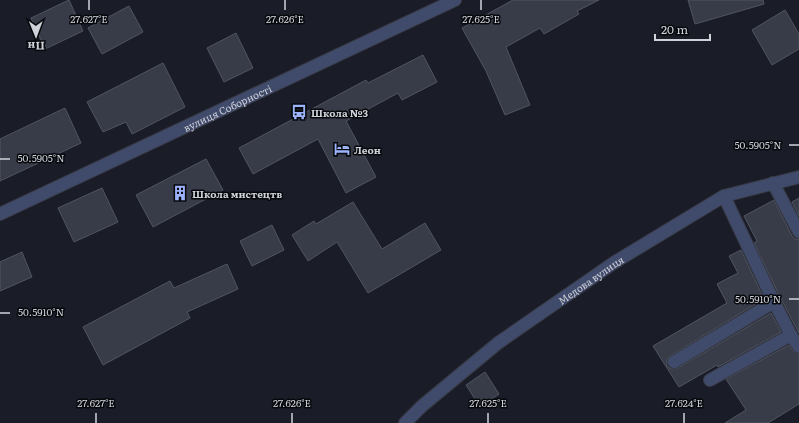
<svg xmlns="http://www.w3.org/2000/svg" width="799" height="423" font-family="Literata,serif">
<rect width="100%" height="100%" fill="#1a1d28"/>
<!-- building -->
<path fill="#383c48" stroke="#505561" d="M69,0L83,31L45,49L31,18Z
M513,0H599L577,11L579,14L544,34L540,28L506,47L530,105L505,115L486,71L462,28Z
M688,0H763L764,4L695,24Z
M129,6L143,32L102,54L88,28Z
M785,10L799,34V49L772,65L752,30Z
M236,33L253,68L224,82L207,48Z
M423,55L437,82L402,100L398,93L346,121L376,177L346,193L318,139L253,174L239,148L366,80L368,83Z
M163,63L185,107L132,134L126,122L103,132L87,102Z
M65,108L81,143L0,181V139Z
M206,159L223,190L153,227L136,195Z
M102,188L118,222L74,242L58,208Z
M799,198V216L792,202Z
M774,200L792,236L795,239H799V333L781,299L754,243L757,241L744,216Z
M353,202L382,249L425,223L441,250L368,293L337,242L308,261L292,235L314,221L316,224Z
M272,225L284,250L252,266L240,241Z
M741,250L764,299L670,356L667,359V366L671,369L678,368L771,313L781,332L718,367L717,365L679,387L653,346L727,303L717,284L738,273L729,256Z
M22,252L32,277L0,291V262Z
M227,264L238,289L187,312L190,318L103,365L83,327L170,281L174,288Z
M789,345L793,351L799,354V404L768,423H725L746,410L726,379Z
M485,372L499,394L480,407L466,385Z"/>
<g fill="none" stroke-linecap="round" stroke-linejoin="round">
<defs>
<g id="minor">
<path d="M773,183L799,232"/>
<path d="M724,196L774,302L791,335L799,347"/>
<path id="s1" d="M0,214L455,0"/>
<path d="M674,362L774,302"/>
<path d="M710,380L791,335"/>
<path id="s2" d="M405,423L422,406L498,343L615,262L724,196L799,177"/>
</g>
</defs>
<!-- minor casing -->
<use href="#minor" stroke="#373a44" stroke-width="14"/>
<!-- minor -->
<use href="#minor" stroke="#404a6b" stroke-width="12"/>
</g>
<!-- ticks -->
<path fill="none" stroke="#cfd2d9" stroke-width="1.5" d="M89,0V10M285,0V10M481,0V10M789,145H799M0,159H10M789,299H799M0,313H10M96,413V423M292,413V423M488,413V423M684,413V423"/>
<!-- icons -->
<defs>
<symbol id="bus-bare" viewBox="-9 -9 18 18"><path d="M-5-6H5V4H4V6H2V4H-2V6H-4V4H-5ZM-3.5-4V0h7V-4ZM-3.5 1.2v1.5H-2V1.2ZM2 1.2v1.5H3.5V1.2Z" fill="#9db4fd" stroke="#06080c" stroke-width="2.5" paint-order="stroke"/></symbol>
<symbol id="hotel-bare" viewBox="-9 -9 18 18"><path d="M-6-4.5h1.5V1H6V5H4.5V3h-9V5H-6ZM-4 0a1.8 1.8 0 1 1 3.6 0ZM.5 0V-2.5h3Q6-2.5 6 0Z" fill="#9db4fd" stroke="#06080c" stroke-width="2.5" paint-order="stroke"/></symbol>
<symbol id="building-bare" viewBox="-9 -9 18 18"><path d="M-4-6H4V6H1V3H-1V6H-4ZM-2.5-4.3h1.7v1.8h-1.7ZM.8-4.3h1.7v1.8H.8ZM-2.5-1h1.7V.8h-1.7ZM.8-1h1.7V.8H.8Z" fill="#9db4fd" stroke="#06080c" stroke-width="2.5" paint-order="stroke"/></symbol>
</defs>
<g fill-rule="evenodd">
<use href="#bus-bare" x="288" y="101" width="22" height="22"/>
<use href="#hotel-bare" x="331" y="138" width="22" height="22"/>
<use href="#building-bare" x="169" y="182" width="22" height="22"/>
</g>
<g text-anchor="middle" dominant-baseline="central" stroke-width="3" stroke-linejoin="round" paint-order="stroke">
<!-- street labels -->
<g font-size="10" fill="#cfd2d9" stroke="#06080c">
<text stroke="none"><textPath href="#s1" startOffset="251">вулиця Соборності</textPath></text>
<text stroke="none"><textPath href="#s2" startOffset="235">Медова вулиця</textPath></text>
</g>
<!-- poi labels -->
<g font-size="10" font-weight="bold" fill="#cfd2d9" stroke="#06080c" text-anchor="start">
<text x="311" y="112">Школа №3</text>
<text x="354" y="149">Леон</text>
<text x="192" y="193">Школа мистецтв</text>
</g>
</g>
<g font-size="10" text-anchor="middle" fill="#cfd2d9" stroke="#06080c" stroke-width="3" stroke-linejoin="round" paint-order="stroke">
<text x="89" y="23">27.627°E</text>
<text x="285" y="23">27.626°E</text>
<text x="481" y="23">27.625°E</text>
<text x="758" y="149">50.5905°N</text>
<text x="41" y="162">50.5905°N</text>
<text x="758" y="303">50.5910°N</text>
<text x="41" y="316">50.5910°N</text>
<text x="96" y="407">27.627°E</text>
<text x="292" y="407">27.626°E</text>
<text x="488" y="407">27.625°E</text>
<text x="684" y="407">27.624°E</text>
</g>
<!-- north arrow -->
<g transform="translate(36 36) rotate(179)" stroke="#06080c" stroke-width="3" paint-order="stroke">
<path d="M0-3L7 15L0 10L-7 15Z" fill="#cfd2d9"/>
<text y="-6" font-size="11" font-weight="bold" text-anchor="middle" fill="#cfd2d9">Пн</text>
</g>
<!-- scale -->
<path d="M655 34v6h55v-6" fill="none" stroke="#cfd2d9" stroke-width="2"/>
<text x="661" y="34" font-size="12" fill="#cfd2d9" stroke="#06080c" stroke-width="3" paint-order="stroke">20 m</text>
</svg>
